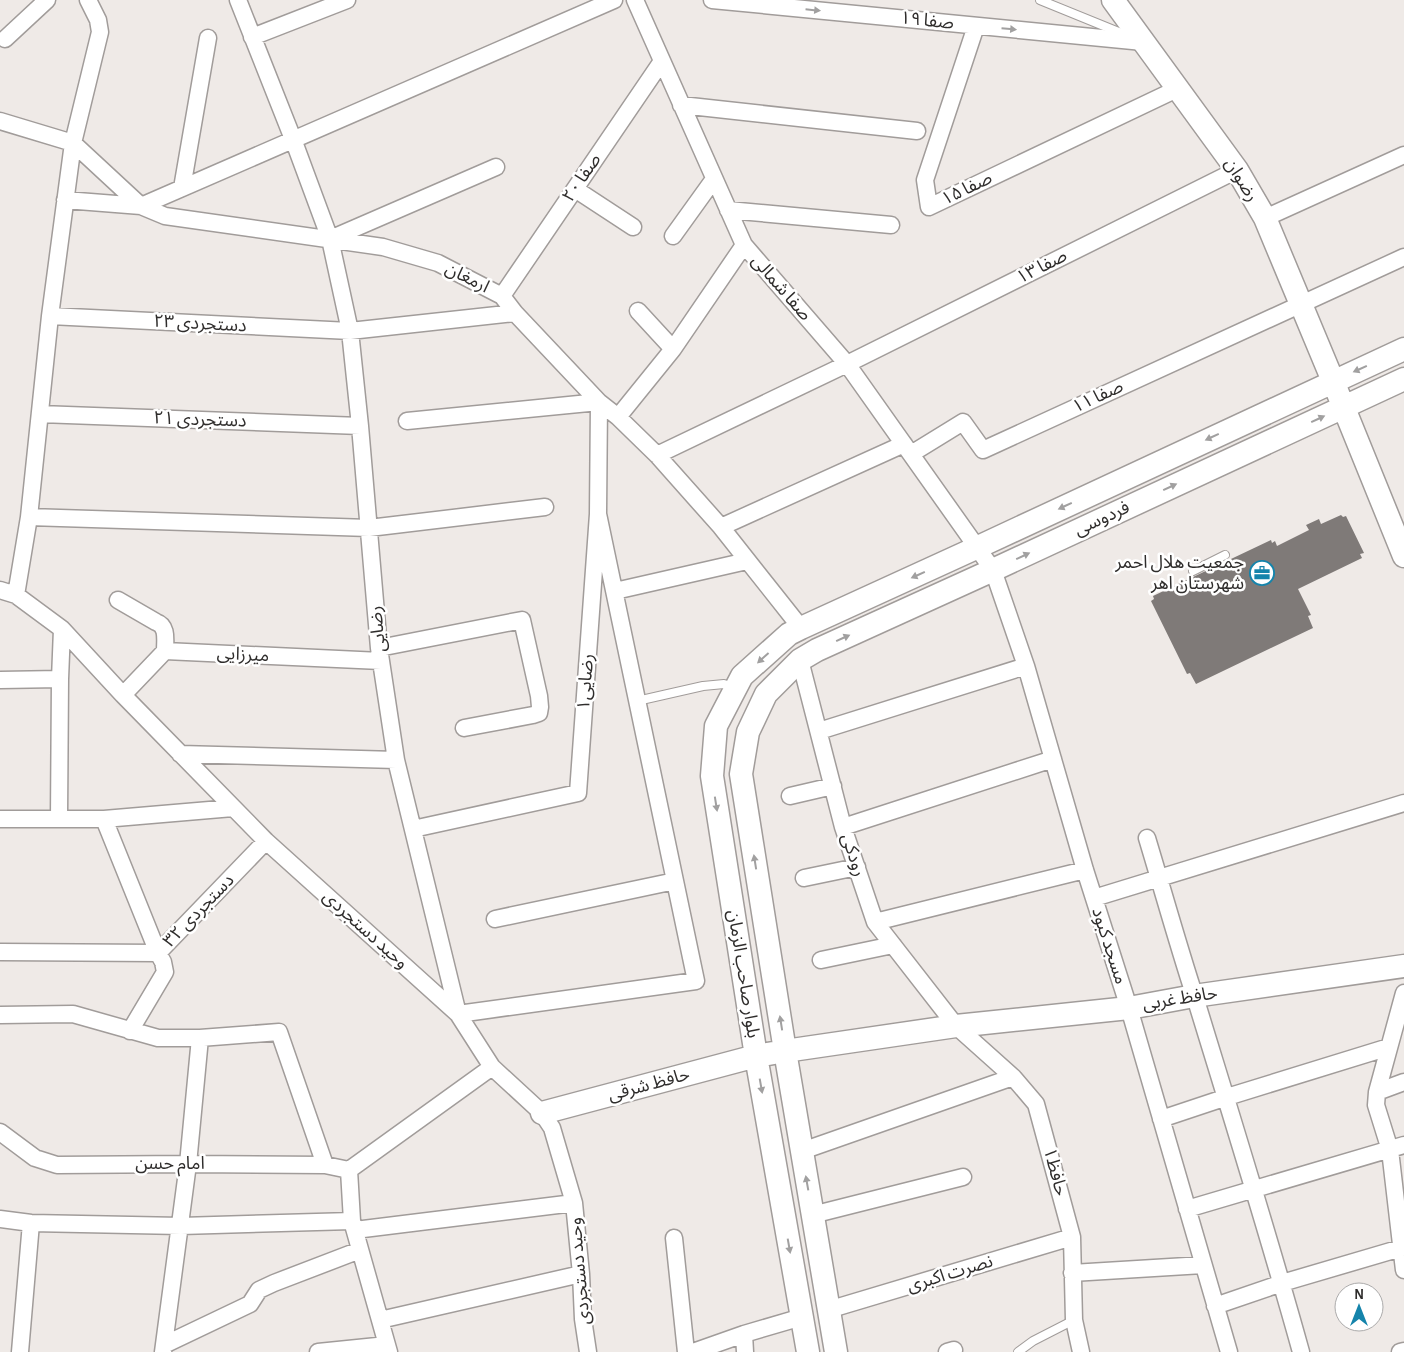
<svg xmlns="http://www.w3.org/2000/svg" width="1404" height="1352" font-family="'Alegreya Sans','Noto Sans Arabic',sans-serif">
<rect width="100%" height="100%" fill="#efeae7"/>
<!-- building -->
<path fill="#7f7a78" d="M1341,515L1343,517L1346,516L1364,553L1360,554L1362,558L1298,589L1311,615L1308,616L1313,628L1196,684L1190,673L1187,674L1151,601L1154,599L1153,596L1271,540L1272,543L1275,541L1277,546L1309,530L1306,525L1319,519L1321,524Z"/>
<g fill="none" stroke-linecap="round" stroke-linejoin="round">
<defs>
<path id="lane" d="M1040,0L1126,35
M1193,571L1225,555
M637,701L703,686L724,684L734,687
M1018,1352L1033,1341L1074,1320"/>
<path id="street" d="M238,0L293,139L330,239L350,331L360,426L379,648L396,760L458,1014L696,981L598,514
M635,0L744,245L847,364L993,570L1026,666L1085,870L1129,1008L1229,1352
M712,0L1143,42
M976,26L925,180L929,207L1177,89
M252,37L347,0
M5,39L47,0
M681,105L917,131
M0,121L73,143L141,206L165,216L383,247L438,263L502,296L515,313L599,402L618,417L657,455L721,527L801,628
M182,188L208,38
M575,189L633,227
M65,200L141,206L614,0
M728,210L891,225
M1265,218L1404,155
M673,236L714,179
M330,239L496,167
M502,296L662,61
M638,311L673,349
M50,316L350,331L515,313
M40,414L360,426
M618,417L673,349L744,245
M407,421L599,402L598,514L578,793L413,829
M911,454L963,422L983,450L1404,257
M657,455L847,364L1237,170
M29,517L369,528L545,507
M721,527L904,444
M0,590L16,595L62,629L123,695L266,841L458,1014L492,1067L542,1113L552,1128L574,1203L581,1274L583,1319L588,1352
M615,591L747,561
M16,595L29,517L50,316L73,143L100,32L98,20L88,0
M118,600L156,622C168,626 165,640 165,651
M379,648L522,620L539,696L540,707L539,713L533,715L464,728
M800,660L843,827L875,922L956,1026L1013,1077L1036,1104L1072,1237L1074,1320L1081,1352
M0,680L60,679
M123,695L165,651L381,661
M819,731L1026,666
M180,754L396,760
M790,796L833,786
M0,819H104L233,808
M59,819L60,679L62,629
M104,819L158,953L163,962L165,972L130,1031
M843,827L1053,759
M1147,838C1163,891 1178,945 1195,997C1231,1115 1268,1233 1301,1352
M804,878L857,867
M1094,898L1404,803
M495,919L675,881
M875,922L1085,870
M0,952L158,953L266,841
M821,960L893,945
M1404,993L1377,1092L1376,1105L1390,1150L1404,1270
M0,1015L73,1014L158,1038H200L279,1032L325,1165
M1377,1092L1404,1082
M1161,1119L1227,1097L1389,1047
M0,1132L35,1158L57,1165L188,1164L325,1165L349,1170
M802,1151L1013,1077
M349,1170L352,1221L389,1352
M349,1170L492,1067
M1187,1209L1404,1145
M812,1215L963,1177
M0,1219L31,1223L181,1226L352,1221
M355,1230L574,1203
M674,1238L686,1352
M1072,1273L1203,1265
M1215,1306L1282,1283L1401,1248
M828,1310L1072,1237
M380,1320L581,1274
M744,1334L745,1352
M164,1345L250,1304L259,1290L274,1283L360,1250
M20,1352L31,1223
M163,1352L188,1164L200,1038
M318,1352L387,1345
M693,1352L744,1334L802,1317
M947,1352L954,1350
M1400,1352L1404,1351"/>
<path id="secondary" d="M1113,0L1237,170L1265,218L1333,381L1404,556
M542,1113L756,1056L785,1051L956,1026L1129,1008L1194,996L1404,966
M808,1352L756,1056L712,776L716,726L742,676L789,634L801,628L976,548L1404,349
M836,1352L785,1051L741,774L748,732L766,694L800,660L817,650L993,570L1404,379"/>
</defs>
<!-- lane casing -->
<use href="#lane" stroke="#a19c9a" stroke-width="10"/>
<!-- street casing -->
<use href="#street" stroke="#a19c9a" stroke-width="19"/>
<!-- secondary casing -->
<use href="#secondary" stroke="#a19c9a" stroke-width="25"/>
<!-- lane -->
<use href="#lane" stroke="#fff" stroke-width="8"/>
<!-- street -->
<use href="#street" stroke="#fff" stroke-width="16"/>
<!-- secondary -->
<use href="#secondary" stroke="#fff" stroke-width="22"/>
</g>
<!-- one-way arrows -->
<defs><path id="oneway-solid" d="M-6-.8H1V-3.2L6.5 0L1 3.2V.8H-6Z" transform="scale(1.25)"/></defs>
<g fill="#a1a0a0">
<use href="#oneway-solid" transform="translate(813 10) rotate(6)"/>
<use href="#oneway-solid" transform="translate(1009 29) rotate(5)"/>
<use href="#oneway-solid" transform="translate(1360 369) rotate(156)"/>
<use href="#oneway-solid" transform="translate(1318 419) rotate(-25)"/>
<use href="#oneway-solid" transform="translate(1212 437) rotate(155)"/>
<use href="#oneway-solid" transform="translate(1170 487) rotate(-25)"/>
<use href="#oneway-solid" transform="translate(1065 506) rotate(155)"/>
<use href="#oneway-solid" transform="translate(1023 556) rotate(-25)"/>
<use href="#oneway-solid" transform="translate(918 575) rotate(156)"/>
<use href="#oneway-solid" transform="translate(843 638) rotate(-24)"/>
<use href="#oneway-solid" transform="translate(763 658) rotate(138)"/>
<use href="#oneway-solid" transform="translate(716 804) rotate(81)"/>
<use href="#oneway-solid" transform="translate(755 862) rotate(-99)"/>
<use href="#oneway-solid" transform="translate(781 1023) rotate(-99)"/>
<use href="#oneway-solid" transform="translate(761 1086) rotate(80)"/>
<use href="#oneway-solid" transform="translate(807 1183) rotate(-100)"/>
<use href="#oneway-solid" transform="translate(789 1246) rotate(80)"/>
</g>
<!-- icons -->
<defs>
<symbol id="office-ring" viewBox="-11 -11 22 22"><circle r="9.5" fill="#fff" stroke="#1584ab" stroke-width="1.5"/><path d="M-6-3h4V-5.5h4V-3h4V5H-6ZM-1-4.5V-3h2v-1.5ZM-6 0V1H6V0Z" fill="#1584ab"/></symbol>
</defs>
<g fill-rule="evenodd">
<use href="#office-ring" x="1248" y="559" width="28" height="28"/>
</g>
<g text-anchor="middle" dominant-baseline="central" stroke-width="5" stroke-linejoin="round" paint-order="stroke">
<!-- street labels -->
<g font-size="18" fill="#2f2d2c" stroke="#fff">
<text transform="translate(927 21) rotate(6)">صفا ۱۹</text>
<text transform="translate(582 178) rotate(-56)">صفا ۲۰</text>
<text transform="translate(1241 180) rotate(58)">رضوان</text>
<text transform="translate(967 189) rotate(-26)">صفا ۱۵</text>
<text transform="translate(1042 267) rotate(-27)">صفا ۱۳</text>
<text transform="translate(467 278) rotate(27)">ارمغان</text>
<text transform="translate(781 288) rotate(49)">صفا شمالی</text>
<text transform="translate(200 324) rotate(3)">دستجردی ۲۳</text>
<text transform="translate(1098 397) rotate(-25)">صفا ۱۱</text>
<text transform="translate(200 420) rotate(2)">دستجردی ۲۱</text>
<text transform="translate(1102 519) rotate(-25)">فردوسی</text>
<text transform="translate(378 629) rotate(-96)">رضایی</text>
<text transform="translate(243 655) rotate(3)">میرزایی</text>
<text transform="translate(586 682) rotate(-86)">رضایی۱</text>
<text transform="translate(853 855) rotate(72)">رودکی</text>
<text transform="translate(199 911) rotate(-46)">دستجردی ۳۲</text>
<text transform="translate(365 930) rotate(42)">وحید دستجردی</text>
<text transform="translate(1109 946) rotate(72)">مسجد کبود</text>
<text transform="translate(743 974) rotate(81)">بلوار صاحب الزمان</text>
<text transform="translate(1180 999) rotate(-9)">حافظ غربی</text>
<text transform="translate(649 1085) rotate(-15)">حافظ شرقی</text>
<text x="170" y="1164">امام حسن</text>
<text transform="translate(1055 1172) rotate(75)">حافظ۱</text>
<text transform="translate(580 1271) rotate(-95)">وحید دستجردی</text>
<text transform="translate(950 1274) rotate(-17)">نصرت اکبری</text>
</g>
<!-- poi labels -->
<g font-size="18" fill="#2f2d2c" stroke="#fff" text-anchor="end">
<text x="1244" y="563">جمعیت هلال احمر<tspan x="1244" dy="21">شهرستان اهر</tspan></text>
</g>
</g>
<!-- north arrow -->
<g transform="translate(1359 1307)"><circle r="24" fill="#ffffff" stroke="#acabab"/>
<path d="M0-4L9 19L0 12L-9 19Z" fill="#1584ab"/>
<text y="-8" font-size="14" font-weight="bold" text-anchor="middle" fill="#2f2d2c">N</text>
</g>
</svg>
